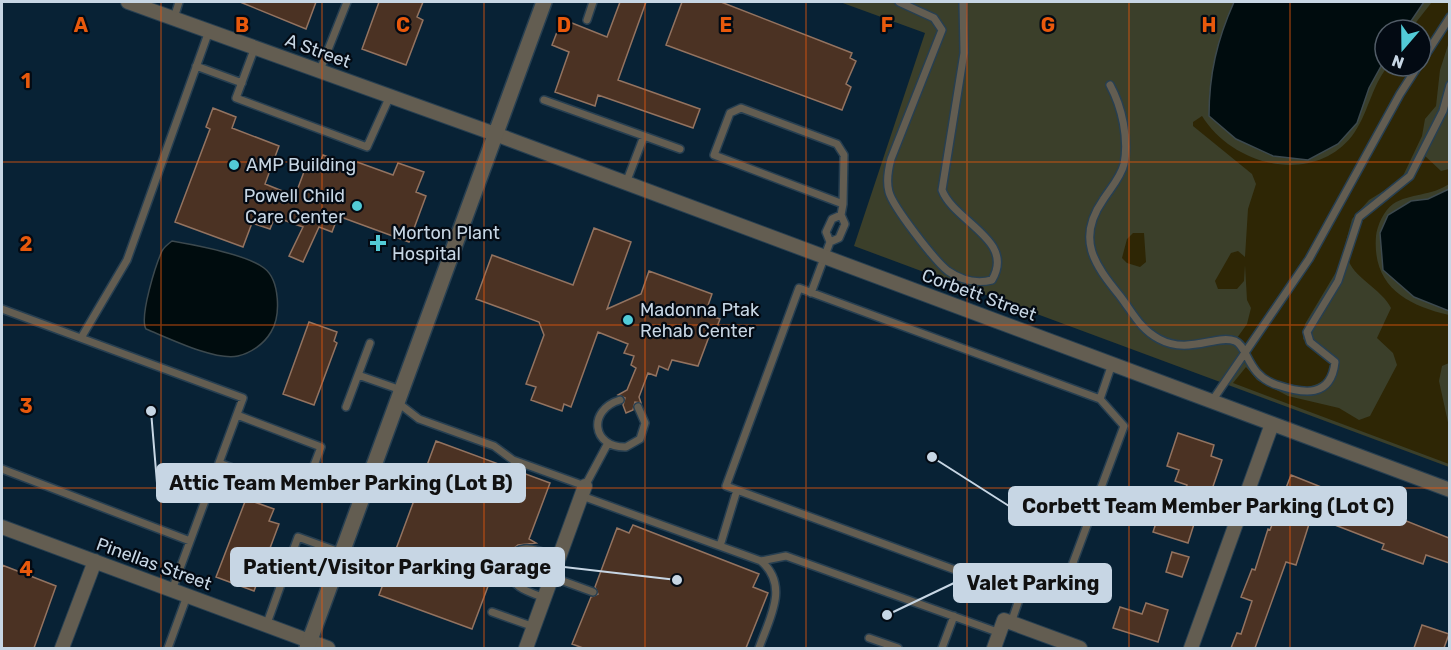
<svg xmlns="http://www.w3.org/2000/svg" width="1451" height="650" font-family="Rubik,sans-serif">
<rect width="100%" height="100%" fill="#082235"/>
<!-- green -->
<path fill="#3b3f2a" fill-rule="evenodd" d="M840,2H1449V467L854,246L925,33ZM1385,30H1421V66H1385Z"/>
<!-- sand -->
<path fill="#2e2605" d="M1432,2H1449V42L1440,70L1436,106L1425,119L1422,136L1401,180L1369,200L1352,219L1339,267L1305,324L1303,339L1331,365L1329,377C1288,406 1258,373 1237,338L1247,324L1251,308L1247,300L1245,265L1244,281L1237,289H1218L1215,281L1231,253L1238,251L1245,257L1248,209L1256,184L1252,174L1193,126V122L1202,116C1233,166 1312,186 1352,136C1368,115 1371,87 1388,66H1421V30H1410Z
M1424,155L1441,171L1449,169V184C1432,196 1410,193 1393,204C1384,210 1377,226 1376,236C1372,286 1406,305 1449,315V363L1442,366L1439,381L1449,427V464L1233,383L1246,367L1257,380L1288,396L1339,408L1359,420L1370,416L1397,365L1393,353L1377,338L1391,308C1383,290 1351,276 1348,258L1362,218L1395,192Z
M1133,233H1144L1146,262L1140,267L1127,263L1122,258L1127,239Z"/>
<!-- water -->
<path fill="#000c0e" stroke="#3c494e" stroke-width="1.5" d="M1234,2H1424L1405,30H1385V59L1369,88L1357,123L1338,144L1308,160L1273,156L1236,139L1209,116C1209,74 1217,40 1234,2Z
M1449,189V311L1414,297L1383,270L1380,233L1388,215L1411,201L1428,199Z
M172,241C195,245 246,254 264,268C280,280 281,316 271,332C264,344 251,353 238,356C215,361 168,338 146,329C139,317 156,264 162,251C164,247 168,244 172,241Z"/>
<!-- building -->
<path fill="#4b3223" stroke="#937360" stroke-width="1.5" d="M240,2H316L306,29Z
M379,2H423L417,17L423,20L406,65L362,49Z
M620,2H646L618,80L700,109L693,128L598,95L595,106L555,92L569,52L552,45L562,19L607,37Z
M682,2H721L852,53L850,58L856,61L846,84L851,87L842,110L666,45Z
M213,108L236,117L232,128L279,146L265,184L295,196L308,161L319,165L323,155L355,167L357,162L393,175L398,163L424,172L416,192L426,196L409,242L338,216L332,232L319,227L303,262L289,256L303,227L275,217L270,229L252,223L243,247L175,222L210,129L206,127Z
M594,228L631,242L607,309L641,294L649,271L712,294L705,314L720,319L714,335L710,334L698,366L672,360L668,370L659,366L656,376L648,373L639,397L641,403L635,402L633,410L626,413L623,405L625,398L618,395L627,390L636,368L631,365L634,356L624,353L628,344L598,332L571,407L564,404L562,411L531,400L536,387L526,384L544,335L539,322L476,299L492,255L573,285Z
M309,322L337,332L334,341L337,343L314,405L283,394Z
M1178,433L1214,445L1211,456L1222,460L1207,504L1201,502L1188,543L1153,532L1159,514L1176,519L1187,485L1175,481L1179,470L1167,466Z
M436,441L550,483L529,539L536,543L518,545L506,555L500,567L505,579L493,573L472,629L379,595Z
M1291,475L1449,538V563L1426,555L1423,564L1382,549L1384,544L1322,520L1320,525L1310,521L1296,565L1286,562L1255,648H1231L1237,633L1241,634L1252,601L1241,597L1252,569L1255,570L1268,529L1270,530Z
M246,499L274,509L269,521L279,524L254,591L216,577Z
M633,525L759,574L753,587L768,593L746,648H583L572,644L591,597L598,594L595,587L617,528L629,533Z
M1172,552L1189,557L1182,577L1166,572Z
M2,565L56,586L34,648H2Z
M1146,603L1168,610L1158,642L1113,628L1120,607L1142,614Z
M1422,625L1449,634L1444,648H1414Z"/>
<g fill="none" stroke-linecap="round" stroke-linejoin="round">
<defs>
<path id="service" d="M899,2L934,18L942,30L891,159C888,170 886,181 889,192C893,207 935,261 948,271C961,280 977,284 992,280C1016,240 954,222 942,190L964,53L963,2
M174,18L179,2
M587,20L593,2
M255,47L236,98L367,147L390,96
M1421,62L1450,17
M196,66L242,83
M320,70L347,2
M1110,85C1122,107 1129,139 1124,164C1121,177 1110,189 1103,200C1076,239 1094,264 1120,296C1133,313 1140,329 1159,339C1188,355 1217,334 1235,341C1248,346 1247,376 1277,385C1304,394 1331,398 1335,362L1310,342L1307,332L1338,281L1359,217L1410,176L1443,111L1450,85
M544,100L680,149
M626,183L644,136
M841,215L843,204L714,155L730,113L741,108L837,144L844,155L843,204
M841,215L845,224L839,238L830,242L826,232L832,219Z
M799,288L1100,399L1124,426L1061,595L1021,594L726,486Z
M811,293L830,242
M2,309L243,398L172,590
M81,338L127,260L209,31
M358,375L401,390
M1100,399L1112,364
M620,400C587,410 592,448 626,447L640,439L645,423L638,407
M1212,401L1309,259L1400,94L1418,66
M397,402L419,419L494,446L513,460L585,486L608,443
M346,407L370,343
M219,463L303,494L321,447L237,415
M2,469L190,541
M582,496L761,561C790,586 769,619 759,648
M720,546L737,490
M761,561L786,556L1000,633
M552,577L593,592
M545,598C526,591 513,588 506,568C516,538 536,550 559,558
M492,612L534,627
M1011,623L1021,594
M266,626L298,537L342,553
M869,638L898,648
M168,648L187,596
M942,648L954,616"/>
<path id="minor" d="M128,2L495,134L1450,490
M2,527L328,648
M62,648L95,561
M526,648L585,486
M994,648L1004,620L1080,648
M1191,648L1272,424"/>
<path id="tertiary" d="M307,648L544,2"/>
</defs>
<!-- service casing -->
<use href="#service" stroke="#273f51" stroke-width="10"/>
<!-- minor casing -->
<use href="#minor" stroke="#273f51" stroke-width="16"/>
<!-- tertiary casing -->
<use href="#tertiary" stroke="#273f51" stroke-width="18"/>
<!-- service -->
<use href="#service" stroke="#635d51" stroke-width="7"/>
<!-- minor -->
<use href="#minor" stroke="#635d51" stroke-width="14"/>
<!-- tertiary -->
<use href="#tertiary" stroke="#635d51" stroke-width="15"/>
</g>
<!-- grid -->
<path fill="none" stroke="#e8590c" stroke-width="1.5" stroke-opacity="0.55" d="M161,2V648M322,2V648M484,2V648M645,2V648M806,2V648M967,2V648M1129,2V648M1290,2V648M2,162H1450M2,325H1450M2,488H1450"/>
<!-- markers -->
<g fill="#52cbd7" stroke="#030a13" stroke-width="2">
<circle cx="234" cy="165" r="6"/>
<circle cx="357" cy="206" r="6"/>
<path d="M375 234h6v6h6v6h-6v6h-6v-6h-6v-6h6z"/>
<circle cx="628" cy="320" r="6"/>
</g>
<g text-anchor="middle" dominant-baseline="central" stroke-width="4.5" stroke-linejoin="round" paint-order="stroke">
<!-- street labels -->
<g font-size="18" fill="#c7d6e4" stroke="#030a13">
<text transform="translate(318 51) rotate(20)">A Street</text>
<text transform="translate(979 295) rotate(20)">Corbett Street</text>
<text transform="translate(154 564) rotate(20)">Pinellas Street</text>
</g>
<!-- poi labels -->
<g font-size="18" fill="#c7d6e4" stroke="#030a13" text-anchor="start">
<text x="246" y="165">AMP Building</text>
<text x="345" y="196" text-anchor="end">Powell Child<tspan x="345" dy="21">Care Center</tspan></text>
<text x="392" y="233">Morton Plant<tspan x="392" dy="21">Hospital</tspan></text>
<text x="640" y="310">Madonna Ptak<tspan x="640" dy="21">Rehab Center</tspan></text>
</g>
</g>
<g font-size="20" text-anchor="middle" font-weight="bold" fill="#e8590c" stroke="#030a13" stroke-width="4.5" stroke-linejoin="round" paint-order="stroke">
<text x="81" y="32">A</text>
<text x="242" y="32">B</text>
<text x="403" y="32">C</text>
<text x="564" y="32">D</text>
<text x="726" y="32">E</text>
<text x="887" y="32">F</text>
<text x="1048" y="32">G</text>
<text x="1209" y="32">H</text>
<text x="26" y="88">1</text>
<text x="26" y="251">2</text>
<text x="26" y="413">3</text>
<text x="26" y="576">4</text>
</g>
<!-- callouts -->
<path fill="none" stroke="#c7d6e4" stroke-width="2" d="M151 411L157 483M932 457L1009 506M677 580L564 567M887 615L954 583"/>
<g fill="#c7d6e4" stroke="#030a13" stroke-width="2">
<circle cx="151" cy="411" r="6"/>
<circle cx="932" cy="457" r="6"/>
<circle cx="677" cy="580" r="6"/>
<circle cx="887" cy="615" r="6"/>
</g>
<g fill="#c7d6e4" stroke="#c7d6e4" stroke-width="2">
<rect x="157" y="464" width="368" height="38" rx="6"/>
<rect x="1009" y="487" width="397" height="38" rx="6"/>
<rect x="231" y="548" width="333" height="38" rx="6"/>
<rect x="954" y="564" width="157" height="38" rx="6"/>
</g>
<g font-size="20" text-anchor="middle" font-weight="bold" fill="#111">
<text x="341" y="490">Attic Team Member Parking (Lot B)</text>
<text x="1208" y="513">Corbett Team Member Parking (Lot C)</text>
<text x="397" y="574">Patient/Visitor Parking Garage</text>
<text x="1033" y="590">Valet Parking</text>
</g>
<!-- border -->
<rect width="1451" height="650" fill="none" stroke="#c7d6e4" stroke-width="6"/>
<!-- north arrow -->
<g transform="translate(1403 48) rotate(200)"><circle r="28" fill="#030a13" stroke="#515c67" stroke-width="1.5"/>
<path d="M0-4.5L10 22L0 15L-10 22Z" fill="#52cbd7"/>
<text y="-9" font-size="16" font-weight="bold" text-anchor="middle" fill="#c7d6e4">N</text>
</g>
</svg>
